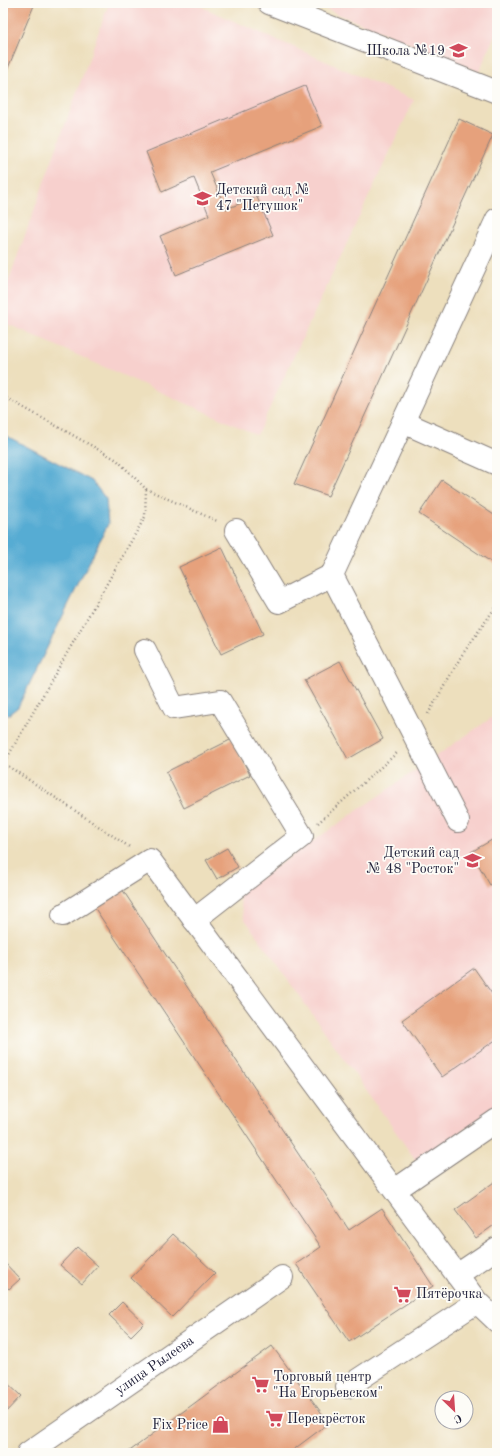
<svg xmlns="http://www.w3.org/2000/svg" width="500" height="1456" font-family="'Old Standard TT',serif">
<rect width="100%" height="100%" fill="#fdfcf7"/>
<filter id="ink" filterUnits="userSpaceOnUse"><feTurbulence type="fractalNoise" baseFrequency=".025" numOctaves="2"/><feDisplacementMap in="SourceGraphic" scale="8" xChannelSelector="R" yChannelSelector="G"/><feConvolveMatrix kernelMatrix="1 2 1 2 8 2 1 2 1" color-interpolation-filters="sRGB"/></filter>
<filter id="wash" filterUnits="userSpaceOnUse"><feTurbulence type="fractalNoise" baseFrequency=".012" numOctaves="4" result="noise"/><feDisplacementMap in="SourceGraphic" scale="16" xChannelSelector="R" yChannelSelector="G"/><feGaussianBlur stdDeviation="0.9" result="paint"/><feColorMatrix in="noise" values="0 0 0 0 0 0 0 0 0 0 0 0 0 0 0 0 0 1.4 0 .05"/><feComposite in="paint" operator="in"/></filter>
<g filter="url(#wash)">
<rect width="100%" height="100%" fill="#eddfbd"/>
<!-- built -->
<path fill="#f7d0cd" d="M109,3H193L414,100L257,435L3,322V296Z
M311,3H497V30L479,72Z
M497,714V1107L417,1162L244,918L238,893Z"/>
<!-- water -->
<path fill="#57acd3" stroke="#3c6787" d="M3,434L92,481L106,499L108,524L18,707L8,715H3Z"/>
<g id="blocks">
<!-- building -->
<path fill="#e6a17b" d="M3,3H35L3,80Z
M305,86L322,126L210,172L226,209L257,197L273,235L176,275L160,236L209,215L194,178L162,192L146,152Z
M459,119L493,135L328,496L294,484Z
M442,480L497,517V566L419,514Z
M222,547L263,634L221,654L179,567Z
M340,661L383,739L348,759L304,680Z
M232,739L250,775L184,808L166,772Z
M497,837V882L490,885L471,852Z
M227,848L238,867L217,879L206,860Z
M122,889L349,1230L382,1208L433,1286L349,1342L296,1264L321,1247L94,907Z
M474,968L497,1001V1039L442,1077L402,1020Z
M497,1180V1223L476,1238L455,1210Z
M173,1234L215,1273L172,1317L131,1278Z
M77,1247L98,1266L82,1284L60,1265Z
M3,1261L20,1279L9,1289L3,1283Z
M122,1302L144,1323L131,1336L109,1315Z
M272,1346L329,1423L289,1453H127Z
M3,1379L21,1396L3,1415Z"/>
</g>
</g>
<g filter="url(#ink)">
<use href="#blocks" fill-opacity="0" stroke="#88807c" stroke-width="1"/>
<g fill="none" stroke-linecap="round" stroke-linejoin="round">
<defs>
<g id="minor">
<path d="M269,3L497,92"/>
<path d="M403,422L497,464"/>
<path d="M236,530L279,602L332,575"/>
<path d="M145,650L174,708L220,701L302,836L194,920"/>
<path d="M458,821L332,575L497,219"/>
<path d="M63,915L150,860L477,1302"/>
<path d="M395,1190L497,1120"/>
<path d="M457,1275L497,1248"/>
<path d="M347,1387L477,1302L497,1321"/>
<path id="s1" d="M28,1453L282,1277"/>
</g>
</defs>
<!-- minor casing -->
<use href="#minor" stroke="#88807c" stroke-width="24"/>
<!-- path -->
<path stroke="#88807c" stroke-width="2.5" stroke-dasharray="1 3" stroke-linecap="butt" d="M3,396L117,460L146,489L145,517L3,765
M146,489L217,521
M428,714L462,655L497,605
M5,764L131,848
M318,823L398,752"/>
<!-- minor -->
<use href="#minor" stroke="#fff" stroke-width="22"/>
</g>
</g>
<!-- icons -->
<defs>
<symbol id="school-bare" viewBox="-9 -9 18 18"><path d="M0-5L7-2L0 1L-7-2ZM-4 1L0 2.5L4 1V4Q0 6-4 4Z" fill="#d1495b" stroke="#fdfcf7" stroke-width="2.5" paint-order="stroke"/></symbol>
<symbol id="supermarket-bare" viewBox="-9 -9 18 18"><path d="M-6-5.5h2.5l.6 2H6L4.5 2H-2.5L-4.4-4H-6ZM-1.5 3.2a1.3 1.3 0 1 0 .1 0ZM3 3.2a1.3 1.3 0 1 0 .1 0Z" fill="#d1495b" stroke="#fdfcf7" stroke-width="2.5" paint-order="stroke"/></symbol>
<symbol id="shop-bare" viewBox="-9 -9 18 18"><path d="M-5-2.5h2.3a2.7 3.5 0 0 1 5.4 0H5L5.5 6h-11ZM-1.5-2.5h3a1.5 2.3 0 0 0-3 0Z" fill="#d1495b" stroke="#fdfcf7" stroke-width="2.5" paint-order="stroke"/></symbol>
</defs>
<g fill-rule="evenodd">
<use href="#school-bare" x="446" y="38" width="25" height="25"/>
<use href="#school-bare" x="190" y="186" width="25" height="25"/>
<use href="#school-bare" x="460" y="848" width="25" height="25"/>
<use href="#supermarket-bare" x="390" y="1282" width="25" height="25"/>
<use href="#supermarket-bare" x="248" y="1372" width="25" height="25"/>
<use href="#supermarket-bare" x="262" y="1406" width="25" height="25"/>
<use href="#shop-bare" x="208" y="1412" width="25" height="25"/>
</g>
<g text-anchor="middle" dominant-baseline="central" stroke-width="3.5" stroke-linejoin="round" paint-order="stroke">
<!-- poi labels -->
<g font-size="14" fill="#22223b" stroke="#fdfcf7" text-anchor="start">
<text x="445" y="51" text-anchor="end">Школа №19</text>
<text x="216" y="190">Детский сад №<tspan x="216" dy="16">47 "Петушок"</tspan></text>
<text x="459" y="853" text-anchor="end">Детский сад<tspan x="459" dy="16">№ 48 "Росток"</tspan></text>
<text x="416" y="1294">Пятёрочка</text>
<text x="273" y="1377">Торговый центр<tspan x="273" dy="16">"На Егорьевском"</tspan></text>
<text x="287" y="1419">Перекрёсток</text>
<text x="208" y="1425" text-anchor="end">Fix Price</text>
</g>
<!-- street labels -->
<g font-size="14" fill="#22223b" stroke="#fdfcf7">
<text stroke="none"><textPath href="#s1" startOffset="154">улица Рылеева</textPath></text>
</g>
</g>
<!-- margin -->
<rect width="500" height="1456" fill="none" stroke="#fdfcf7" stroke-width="16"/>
<!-- north arrow -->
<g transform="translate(454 1410) rotate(155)"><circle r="19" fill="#fdfcf7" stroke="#a5a5ac"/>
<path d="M0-3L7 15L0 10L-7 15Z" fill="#d1495b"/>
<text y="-6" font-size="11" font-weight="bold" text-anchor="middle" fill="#22223b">С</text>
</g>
</svg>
